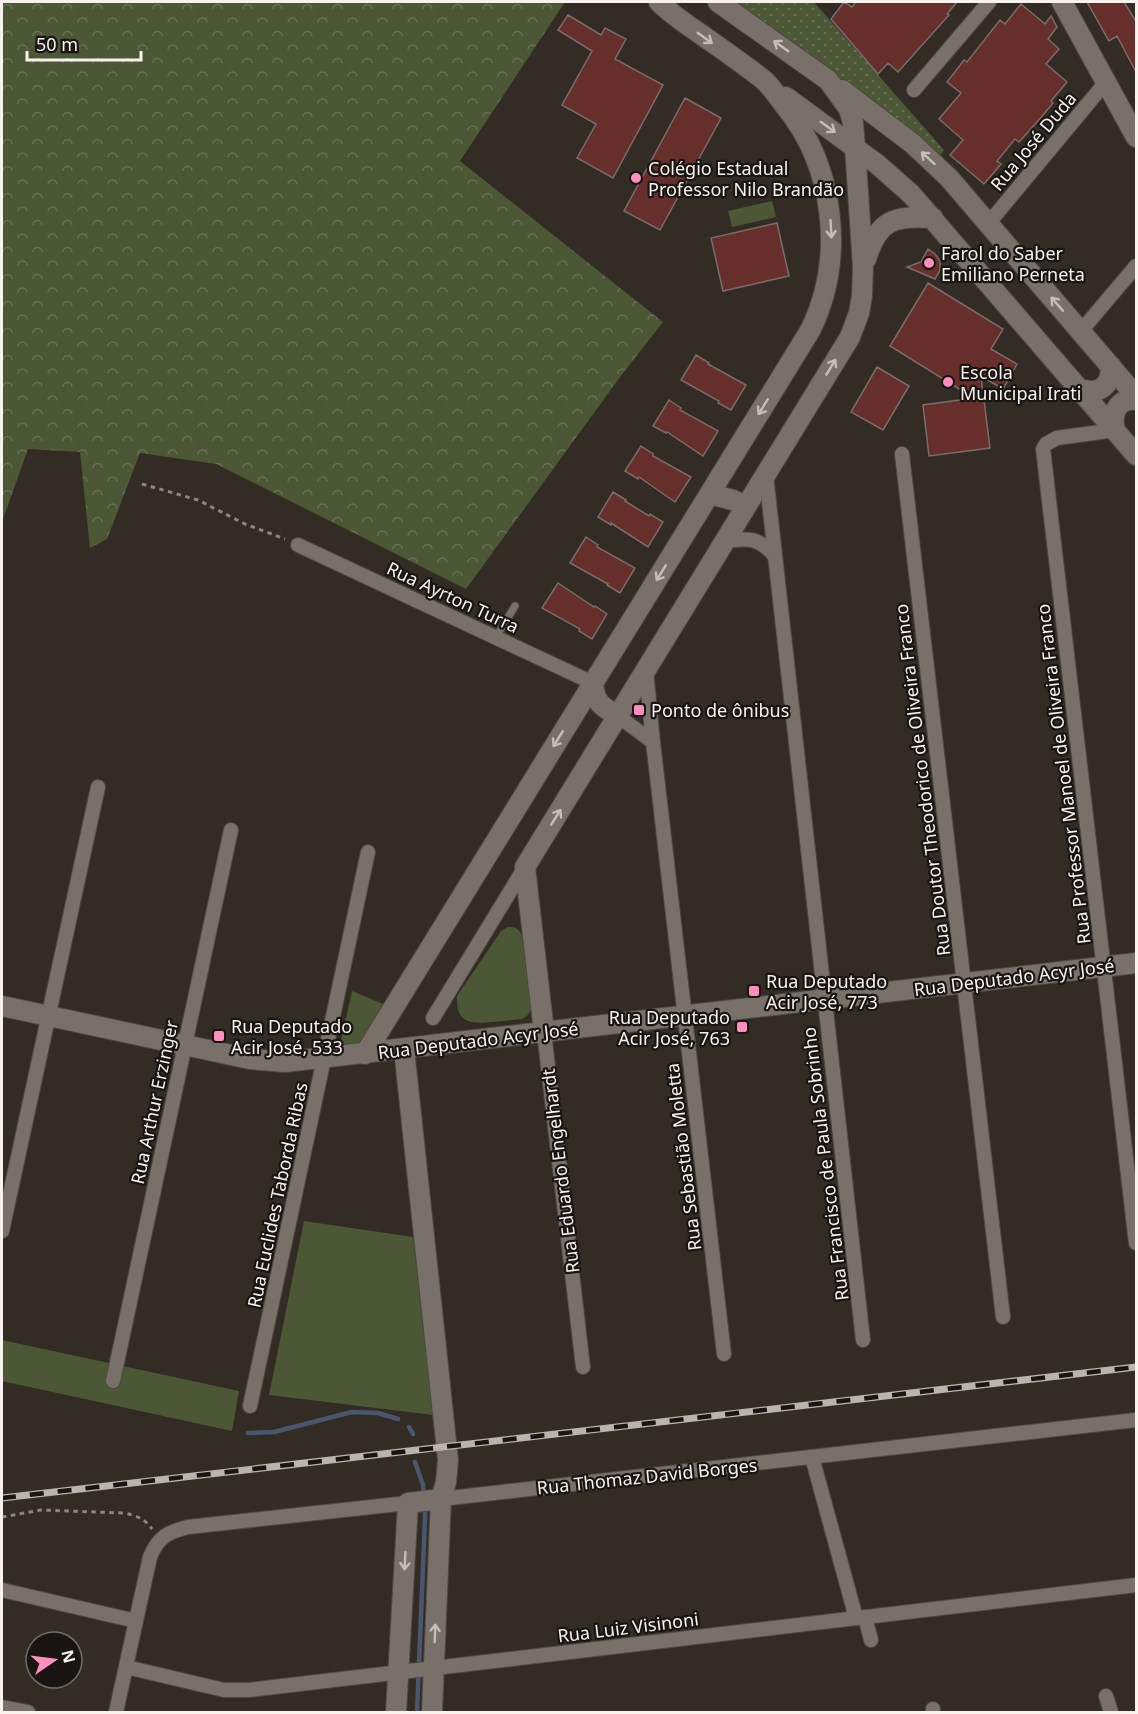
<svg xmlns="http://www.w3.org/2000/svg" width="1138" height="1714" font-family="'Noto Sans',sans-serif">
<defs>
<pattern id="grass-dots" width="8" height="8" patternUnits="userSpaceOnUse" patternTransform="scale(1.5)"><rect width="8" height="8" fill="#4c5736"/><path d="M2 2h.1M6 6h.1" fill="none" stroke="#677053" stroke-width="1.8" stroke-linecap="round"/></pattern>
<pattern id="forest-crowns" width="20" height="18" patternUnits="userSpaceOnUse" patternTransform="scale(1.5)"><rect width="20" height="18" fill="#4c5736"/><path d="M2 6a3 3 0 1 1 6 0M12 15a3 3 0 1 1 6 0" fill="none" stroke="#677053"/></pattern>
</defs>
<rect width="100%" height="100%" fill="#322c25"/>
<!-- grass -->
<path fill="url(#grass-dots)" d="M735,2H814L944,150L940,156L904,125Z"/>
<!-- forest -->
<path fill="url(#forest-crowns)" d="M2,2H565L460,161L663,322L620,377L466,589L216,464L140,453L107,539L90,548L80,452L28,449L2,522Z"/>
<!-- park -->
<path fill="#4c5736" d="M772,201L776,217L732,227L728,211Z
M508,927C517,927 519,929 522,936L531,1008L528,1015L522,1019C512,1020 502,1021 492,1022C469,1024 456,1023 457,996L501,931Z
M352,991L383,1004L361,1042L340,1045Z
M304,1221L413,1237L433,1415L269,1395Z
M2,1340L239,1391L232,1431L2,1381Z"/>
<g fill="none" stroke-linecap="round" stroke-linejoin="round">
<!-- stream -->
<path stroke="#4a566e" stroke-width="4.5" d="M409,1427L413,1434
M248,1433L274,1432L352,1412L378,1413L398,1419
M415,1462L423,1485L424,1497
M417,1712L425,1518V1505"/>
</g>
<!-- building -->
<path fill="#662f2b" stroke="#796c6b" stroke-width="1.5" d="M844,2L852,7L856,2H957L947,14L949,15L898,72L888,63L878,74L831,19Z
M1087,2H1124L1137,23V74L1117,36L1109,41Z
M1021,4L1045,24L1051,16L1057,27L1048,39L1059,49L1046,64L1067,82L1051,101L1053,103L1038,121L1019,142L1015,139L997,161L1001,164L984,184L950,155L963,140L939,119L961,93L947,82L964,60L967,62L1000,20L1005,24Z
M568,15L601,35L605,28L626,39L615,59L663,85L613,178L577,158L596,124L562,105L592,51L558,30Z
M685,98L721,118L660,230L624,211Z
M777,223L789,276L723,291L711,238Z
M928,249L935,254L940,261V270L935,279L907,267L921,262Z
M928,283L1003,329L991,349L1017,364L1003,389L981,376L990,448L929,456L923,405L974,398L890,346Z
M696,355L709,363L708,364L746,385L731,410L718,403L719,401L681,380Z
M877,367L909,386L883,430L851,412Z
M669,400L681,408L680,410L718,431L703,456L667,432L666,433L653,426Z
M641,446L653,454V456L691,477L675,502L639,477L638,479L625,471Z
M613,492L626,500L625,501L649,516L650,514L663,522L648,547L611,523V525L598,517Z
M586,537L598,545L597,547L635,568L620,593L607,585L608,584L570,563Z
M558,583L594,607L595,606L607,614L592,639L579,631L580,629L542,608Z"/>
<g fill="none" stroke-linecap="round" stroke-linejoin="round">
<defs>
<path id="lane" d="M496,637L515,606"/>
<path id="street" d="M914,90L989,2
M988,224L1106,82
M1081,331L1136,266
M1115,430L1057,438L1046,444L1043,449L1136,1243
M902,454L1003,1317
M766,475L863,1340
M725,541C748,538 758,537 774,555
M298,545L593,683
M646,670L653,742L724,1354
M618,716L653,742
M433,1018L525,867
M544,1032L583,1367
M2,1231L98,787
M113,1381L231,830
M250,1406L368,852
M812,1457L856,1618
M441,1499L1136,1420
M2,1590L136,1621
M865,1617L871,1640
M126,1667L224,1690H249L1136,1585
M1106,1696L1111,1712
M2,1707L28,1712
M933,1709V1712
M116,1712L150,1557C158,1537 168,1532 188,1527L408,1503"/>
<path id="secondary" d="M1062,2L1136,137
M842,90L913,144L949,178L1136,396
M786,97L877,164L911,194L1136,455
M866,259C878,220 894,215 933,218
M1080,389C1100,395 1111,386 1111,366
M1115,430C1111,414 1117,398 1136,400
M710,494L733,500L746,506
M593,683C595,703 601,706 618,716
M2,1006L250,1059L285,1062L1136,963
M544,1032L525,867L850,337L859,313L862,296L863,267L855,147L853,123L849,109L828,80L718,2
M404,1049L448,1460L446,1482L441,1499L432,1712
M365,1054L811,329C845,258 835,167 785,106C779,98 772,88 765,81C745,65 723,50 702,35C687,25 672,15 659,2
M396,1712L408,1503L441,1499"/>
</defs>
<!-- lane casing -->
<use href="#lane" stroke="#4f4944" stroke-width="9"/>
<!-- street casing -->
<use href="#street" stroke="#4f4944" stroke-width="16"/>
<!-- secondary casing -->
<use href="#secondary" stroke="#4f4944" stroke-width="22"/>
<!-- path -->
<path stroke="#8c8781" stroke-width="3" stroke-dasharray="4.5 4.5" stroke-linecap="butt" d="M142,484L198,500L245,524L285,539
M2,1517L41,1510L124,1513C137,1516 144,1518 152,1529"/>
<!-- lane -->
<use href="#lane" stroke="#797169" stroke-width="7"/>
<!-- street -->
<use href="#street" stroke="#797169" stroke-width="14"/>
<!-- secondary -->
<use href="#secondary" stroke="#797169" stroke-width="20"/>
<defs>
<path id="rail" d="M2,1498L1136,1367"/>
</defs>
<!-- rail casing -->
<use href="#rail" stroke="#bab4af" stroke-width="7"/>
<!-- rail -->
<use href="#rail" stroke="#181512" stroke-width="4.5" stroke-dasharray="14" stroke-linecap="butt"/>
</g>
<!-- one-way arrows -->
<defs><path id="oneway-shaft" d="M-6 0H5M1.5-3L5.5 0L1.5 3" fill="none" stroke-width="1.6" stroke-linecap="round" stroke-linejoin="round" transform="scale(1.5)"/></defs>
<g stroke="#c5beb9">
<use href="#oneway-shaft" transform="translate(705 38) rotate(36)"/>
<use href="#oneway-shaft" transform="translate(781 46) rotate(-145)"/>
<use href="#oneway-shaft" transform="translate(828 127) rotate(36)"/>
<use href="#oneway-shaft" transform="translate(928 158) rotate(-138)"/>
<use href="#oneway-shaft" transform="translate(831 229) rotate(87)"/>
<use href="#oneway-shaft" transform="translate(1057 304) rotate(-131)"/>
<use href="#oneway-shaft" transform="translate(831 367) rotate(-59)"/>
<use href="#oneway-shaft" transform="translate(763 407) rotate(122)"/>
<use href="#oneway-shaft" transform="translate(661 573) rotate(122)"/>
<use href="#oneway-shaft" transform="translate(558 739) rotate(122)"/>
<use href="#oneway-shaft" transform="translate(556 817) rotate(-58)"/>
<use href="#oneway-shaft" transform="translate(405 1561) rotate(93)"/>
<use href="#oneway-shaft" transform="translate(435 1633) rotate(-88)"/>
</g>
<!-- markers -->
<g fill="#fe8ebd" stroke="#181512" stroke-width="2">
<circle cx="636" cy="178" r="6"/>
<circle cx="929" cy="263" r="6"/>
<circle cx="948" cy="382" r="6"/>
<rect x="633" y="704" width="12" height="12" rx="3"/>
<rect x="748" y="985" width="12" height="12" rx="3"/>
<rect x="736" y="1021" width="12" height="12" rx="3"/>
<rect x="213" y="1030" width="12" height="12" rx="3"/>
</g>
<g text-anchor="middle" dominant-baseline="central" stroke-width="4.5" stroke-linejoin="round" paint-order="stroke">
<!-- street labels -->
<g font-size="18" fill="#f7f2ee" stroke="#181512">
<text transform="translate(1033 141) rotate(-50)">Rua José Duda</text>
<text transform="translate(453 597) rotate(25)">Rua Ayrton Turra</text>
<text transform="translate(1063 774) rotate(-97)">Rua Professor Manoel de Oliveira Franco</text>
<text transform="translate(922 780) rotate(-97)">Rua Doutor Theodorico de Oliveira Franco</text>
<text transform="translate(1014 977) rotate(-7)">Rua Deputado Acyr José</text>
<text transform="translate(478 1040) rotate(-7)">Rua Deputado Acyr José</text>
<text transform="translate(154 1102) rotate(-78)">Rua Arthur Erzinger</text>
<text transform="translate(683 1157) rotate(-97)">Rua Sebastião Moletta</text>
<text transform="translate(825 1164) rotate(-97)">Rua Francisco de Paula Sobrinho</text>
<text transform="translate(560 1171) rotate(-97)">Rua Eduardo Engelhardt</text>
<text transform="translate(277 1195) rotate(-78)">Rua Euclides Taborda Ribas</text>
<text transform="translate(647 1476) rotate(-6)">Rua Thomaz David Borges</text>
<text transform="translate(628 1627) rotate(-7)">Rua Luiz Visinoni</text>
</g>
<!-- poi labels -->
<g font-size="18" fill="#f7f2ee" stroke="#181512" text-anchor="start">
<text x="648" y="168">Colégio Estadual<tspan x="648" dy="21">Professor Nilo Brandão</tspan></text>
<text x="941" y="253">Farol do Saber<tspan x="941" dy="21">Emiliano Perneta</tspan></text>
<text x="960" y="372">Escola<tspan x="960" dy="21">Municipal Irati</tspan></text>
<text x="651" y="710">Ponto de ônibus</text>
<text x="766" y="981">Rua Deputado<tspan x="766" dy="21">Acir José, 773</tspan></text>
<text x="730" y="1017" text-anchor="end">Rua Deputado<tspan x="730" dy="21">Acir José, 763</tspan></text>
<text x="231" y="1026">Rua Deputado<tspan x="231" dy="21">Acir José, 533</tspan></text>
</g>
</g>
<!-- border -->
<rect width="1138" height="1714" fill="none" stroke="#f7f2ee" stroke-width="6"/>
<!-- north arrow -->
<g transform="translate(54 1660) rotate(76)"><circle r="28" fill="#181512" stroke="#716d6a" stroke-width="1.5"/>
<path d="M0-4.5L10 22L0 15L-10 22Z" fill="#fe8ebd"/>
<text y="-9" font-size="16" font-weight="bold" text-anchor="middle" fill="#f7f2ee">N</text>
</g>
<!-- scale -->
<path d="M27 51v9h114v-9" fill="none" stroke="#f7f2ee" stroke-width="3"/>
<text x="36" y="51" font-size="18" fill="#f7f2ee" stroke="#181512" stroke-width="4.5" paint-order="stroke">50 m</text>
</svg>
